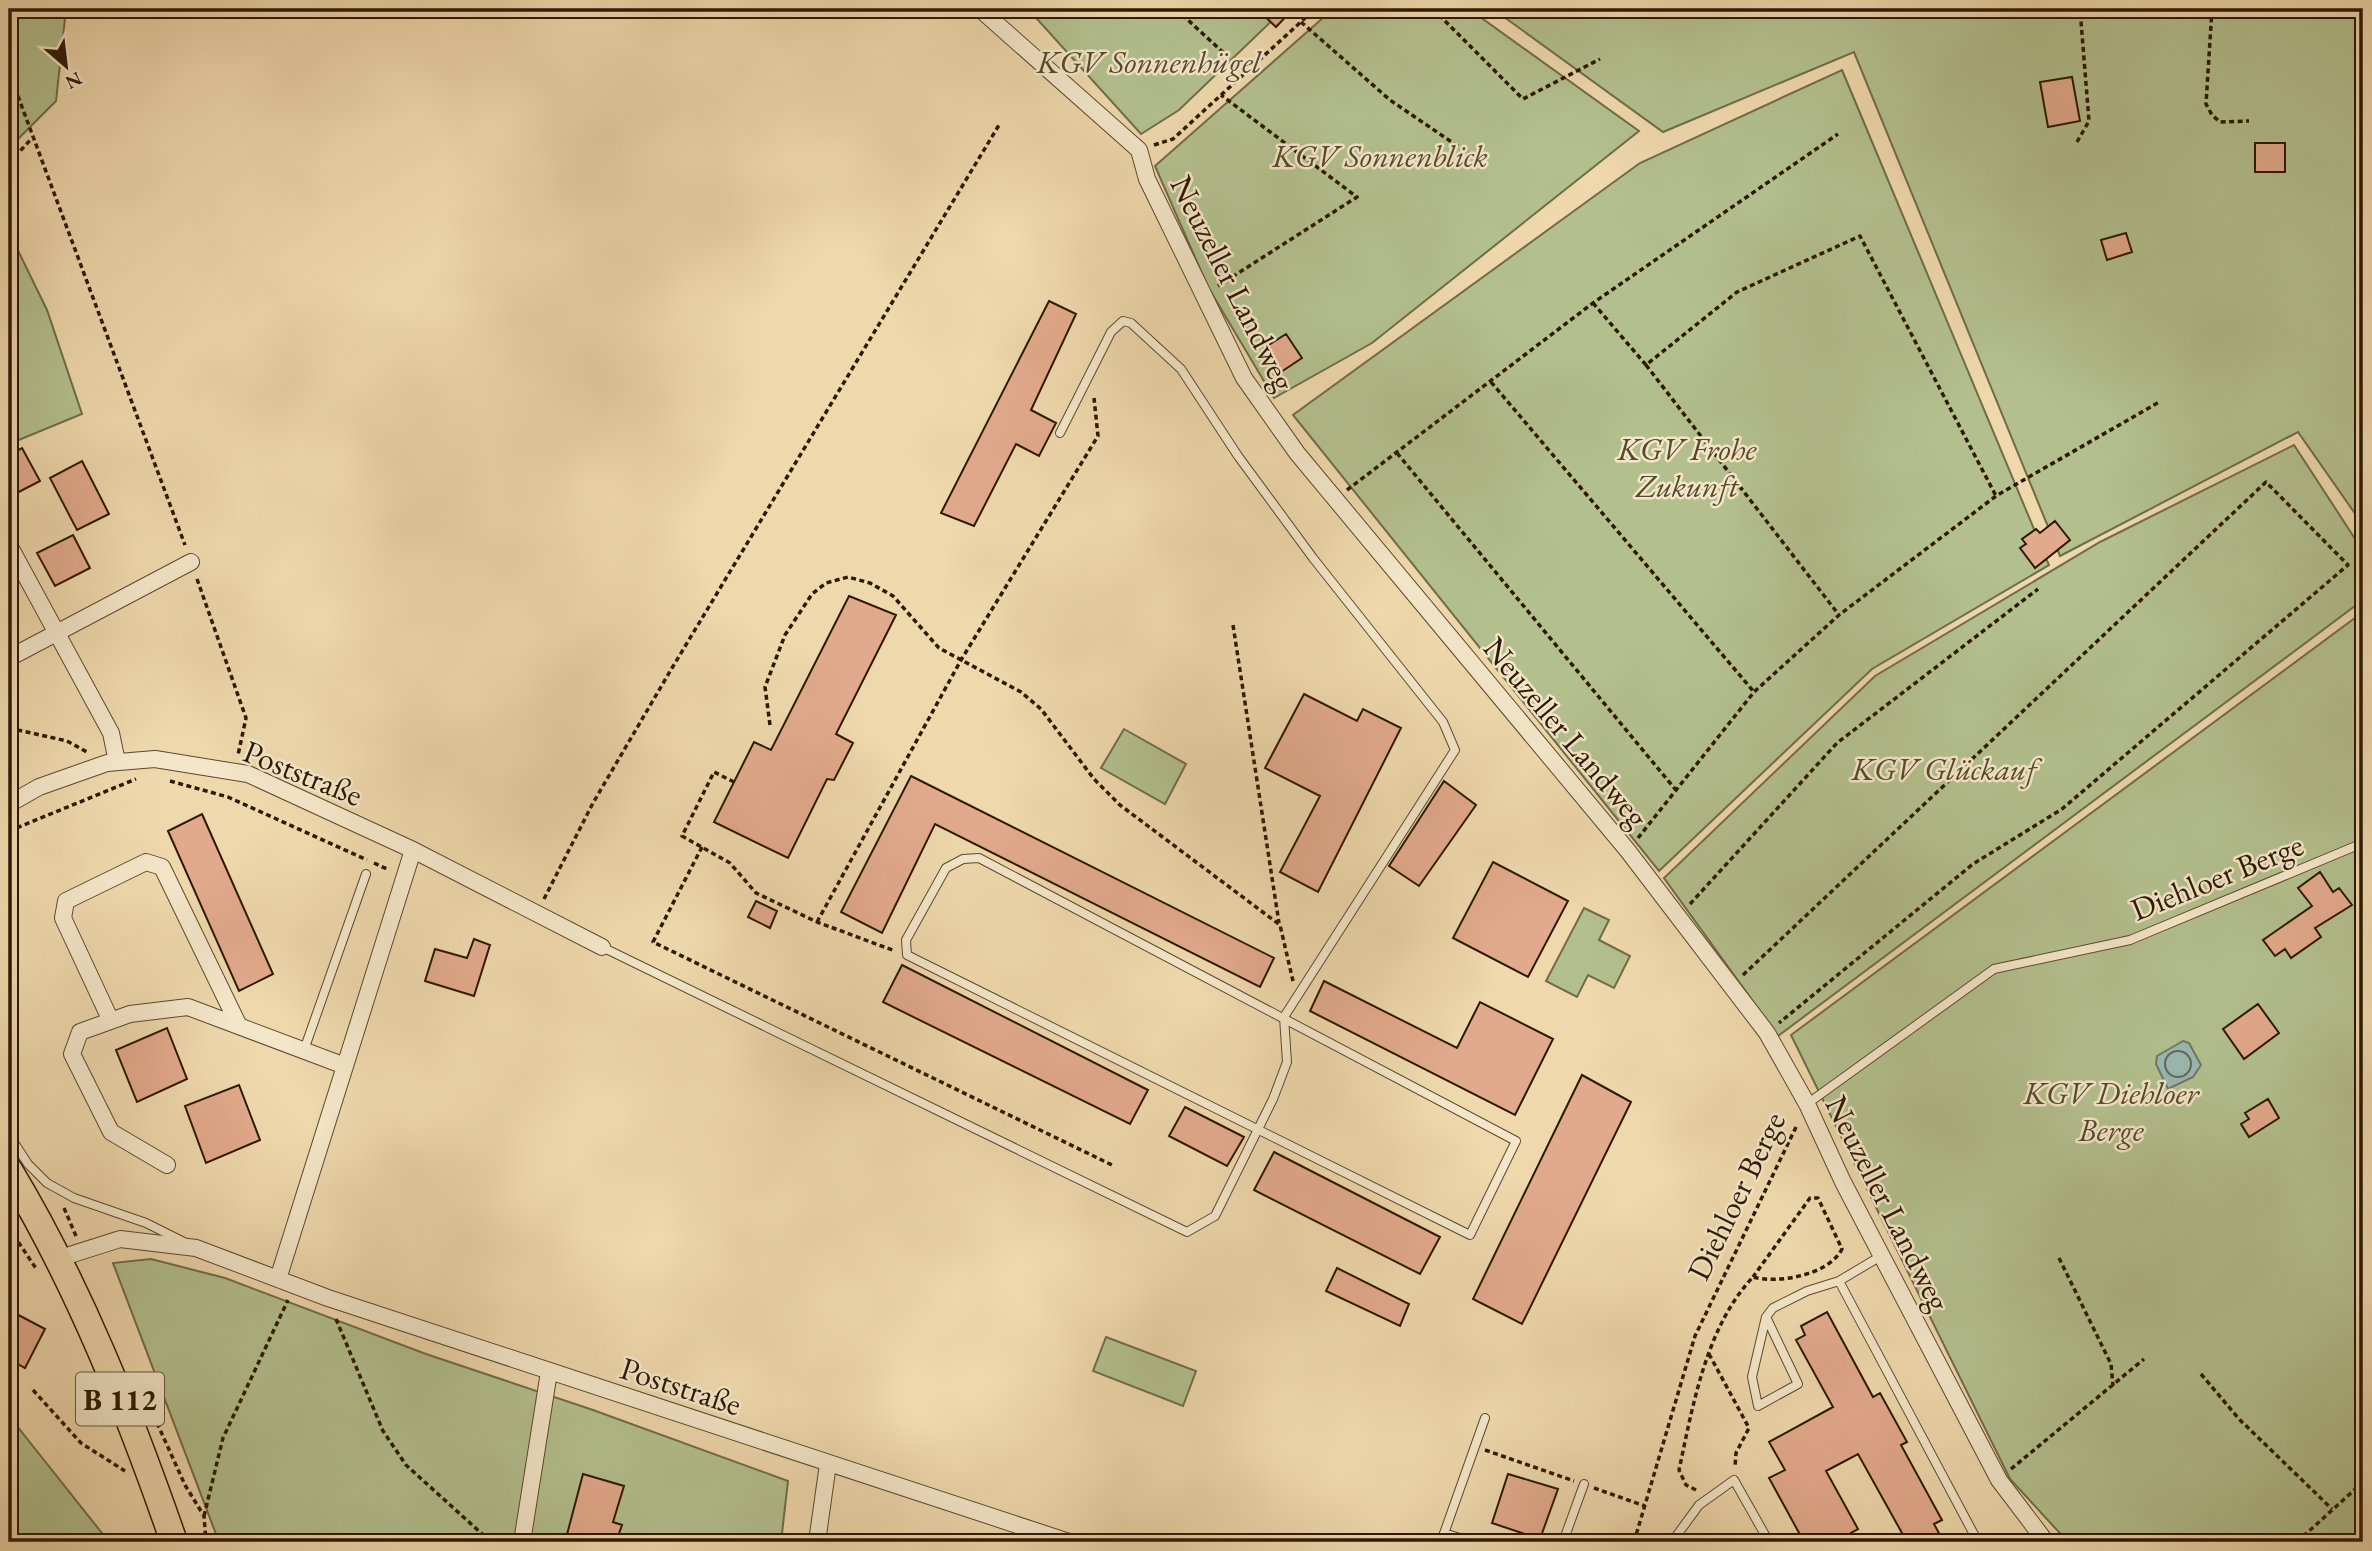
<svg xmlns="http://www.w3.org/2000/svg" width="2372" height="1551" font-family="'EB Garamond',serif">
<rect width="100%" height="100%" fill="#eed8ac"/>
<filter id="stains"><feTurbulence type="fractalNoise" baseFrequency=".00286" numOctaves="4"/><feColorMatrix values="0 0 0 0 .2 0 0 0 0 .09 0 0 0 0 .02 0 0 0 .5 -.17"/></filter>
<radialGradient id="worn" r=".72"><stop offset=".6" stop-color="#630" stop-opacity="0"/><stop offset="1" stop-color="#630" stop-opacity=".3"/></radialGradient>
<!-- green -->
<path fill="#b3c08e" stroke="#706c48" stroke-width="2" d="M9,9H66L56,101L9,148Z
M1028,9H1284L1179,110L1141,134Z
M1333,9H1469L1639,131L1372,343L1274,398L1208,287L1155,166Z
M1493,9H2363V525L2298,432L2060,556L1854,52L1663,132Z
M1842,70L2049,565L1872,669L1659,871L1293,415L1640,163Z
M9,232L47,310L82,414L9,444Z
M2294,445L2363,551V600L1778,1036L1664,878L1875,676L2100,542Z
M2363,612V1542H2068L2010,1479L1791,1035Z
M1124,729L1186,764L1165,804L1101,768Z
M1584,908L1609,920L1599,940L1630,956L1614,988L1588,975L1577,997L1546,981Z
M151,1259L225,1278L426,1354L593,1410L788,1481L781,1542H219L113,1263Z
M1106,1337L1196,1371L1183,1406L1093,1371Z
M9,1416L109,1542H9V1502L15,1493L9,1488Z"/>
<!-- water -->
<path fill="#9bb8b1" stroke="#6f786b" stroke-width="2" d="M2183,1041L2189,1043L2201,1065L2193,1077L2168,1089L2156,1064L2157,1056Z"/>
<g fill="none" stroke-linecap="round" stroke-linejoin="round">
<!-- shore -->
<path stroke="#64685a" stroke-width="2" d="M2165 1064a13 13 0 1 1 26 0a13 13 0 1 1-26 0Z"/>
</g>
<!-- building -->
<path fill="#e2aa8c" stroke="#2d1803" stroke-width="2" d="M1257,9H1293L1276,27Z
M2072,77L2080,121L2048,127L2040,82Z
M2255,143H2285V172H2255Z
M2126,233L2132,252L2107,260L2101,240Z
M1049,301L1076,314L1031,410L1056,423L1039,456L1016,444L974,526L941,513Z
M1286,334L1302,358L1281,372L1264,348Z
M22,448L40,481L9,497V455Z
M82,461L109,514L77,530L50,478Z
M2055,521L2070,540L2035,568L2020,548L2026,544L2022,539L2036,529L2040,533Z
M73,535L90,568L55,586L37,553Z
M849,596L896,615L836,734L853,743L834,780L827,779L788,858L714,822L754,742L771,750Z
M1304,694L1357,721L1363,709L1401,728L1318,892L1280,872L1320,796L1265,768Z
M911,776L1274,958L1260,987L935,824L882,933L841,912Z
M1444,781L1476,805L1419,886L1389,866Z
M202,814L273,974L239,991L168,831Z
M1493,862L1568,901L1528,977L1453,938Z
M2320,872L2333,892L2339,888L2352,905L2315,928L2321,937L2291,958L2285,949L2275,956L2263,940L2312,906L2298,888Z
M756,901L777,911L770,928L748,917Z
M474,939L490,945L474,996L425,981L435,949L467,958Z
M902,965L1148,1090L1130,1124L883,1002Z
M1324,981L1457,1048L1480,1002L1553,1039L1515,1115L1310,1011Z
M2258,1004L2279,1033L2244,1059L2223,1029Z
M167,1028L187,1079L137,1102L116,1050Z
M1582,1075L1631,1102L1522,1324L1473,1299Z
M239,1085L260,1140L206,1163L185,1106Z
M2268,1099L2279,1118L2249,1137L2241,1124L2249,1119L2245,1113Z
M1185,1107L1244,1137L1227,1166L1169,1136Z
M1274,1152L1440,1237L1420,1274L1254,1190Z
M1337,1268L1409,1304L1400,1326L1326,1291Z
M9,1310L45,1329L25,1368L9,1359Z
M1827,1312L1873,1397L1880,1393L1907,1442L1901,1445L1942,1520L1934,1524L1940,1535L1926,1542H1907L1858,1454L1826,1471L1858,1529L1851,1533L1856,1542H1804L1769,1478L1785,1470L1769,1442L1833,1407L1796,1340L1805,1335L1801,1326Z
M583,1474L624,1486L613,1522L622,1525L616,1542H565Z
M1508,1474L1558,1489L1540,1539L1492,1523Z"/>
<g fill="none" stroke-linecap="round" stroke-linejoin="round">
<defs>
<path id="service" d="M979,858L1516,1141L1470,1235L907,955L906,940L946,868L963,859Z
M602,947L1187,1232L1215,1216L1273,1099L1287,1062L1284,1017L1455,750L1443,722L1313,558L1238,456L1181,369L1131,323L1123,321L1111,332L1060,433
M304,1050L366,874
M1807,1104L1994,969L2130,940L2363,843
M9,1135L28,1164L47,1183L74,1198L146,1223L184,1242
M1881,1256L1839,1281L1978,1542
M1766,1317L1798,1384L1758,1406L1752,1377L1766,1317L1773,1308L1807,1291L1839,1281
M1444,1533L1472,1542
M1441,1542L1485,1418
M1563,1542L1584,1484
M1672,1542L1699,1505L1734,1480L1769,1542"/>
<path id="minor" d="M980,9L1139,150L1147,179L1244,378L1297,453L1628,851L1767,1033L1807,1104L1843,1182L1999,1480L2046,1542
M9,545L111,733L117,762
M9,658L191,562
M9,804L39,787L107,763L155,759L248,774L413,850L602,947
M110,1019L63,918L66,901L146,862L162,867L238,1024
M167,1165L111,1132L72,1054L80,1032L130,1014L188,1007L345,1066
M57,1259L120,1239L196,1248L328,1298L1069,1542
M278,1279L413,850
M522,1542L549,1372
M817,1542L828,1464"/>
<path id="primary" d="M9,1170C79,1286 130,1415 174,1542"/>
</defs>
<!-- service casing -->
<use href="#service" stroke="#5d482d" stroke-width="10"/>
<!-- minor casing -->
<use href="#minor" stroke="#5d482d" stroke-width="18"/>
<!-- primary casing -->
<use href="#primary" stroke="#2d1803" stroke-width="29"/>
<!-- path -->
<path stroke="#2d1803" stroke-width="3.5" stroke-dasharray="5 3.5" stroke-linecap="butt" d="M1176,9L1227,56
M1433,9L1523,99L1600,59
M2212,9L2206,104L2212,115L2220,122L2249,121
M1301,22L1390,100L1481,162
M9,72L185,545
M2077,142L2089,121L2080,9
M1154,145L1173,139L1315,9
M9,163L33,137
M1218,286L1357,197L1221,95
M1593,303L1646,365L1737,292L1860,236L1996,496
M1646,365L1839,615
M1491,382L1754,692
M1397,453L1675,789
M1347,490L1593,303L1838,134
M197,579L246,718L238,755
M1233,625L1279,923
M770,725L765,687L785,635L812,594L826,583L848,577L870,583L893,596L939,648L1021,692L1041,709L1094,779L1120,805L1280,925L1293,981
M9,728L67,741L87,752
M170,781L228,797L367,860
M734,782L714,772L682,836L730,863L756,893L817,922L895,951
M9,831L136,779
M1638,838L1754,692L1839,615L1996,496L2159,402
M702,847L653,942L1112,1165
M374,863L389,870
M544,899L593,803L672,668L999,125
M1690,904L1837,743L2038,589
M817,922L961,660L1098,436L1094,398
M1743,975L2266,482L2348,565L2062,809L1973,864L1779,1023
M64,1208L76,1236
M9,1228L37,1270
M2059,1258L2111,1364L2113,1386
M336,1319L383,1431L406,1465L491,1542
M1709,1354L1749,1428L1736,1453L1735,1467
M2201,1374L2239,1419L2332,1509
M33,1390L81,1443L125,1471
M157,1423L185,1485L204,1516L206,1542
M1485,1450L1574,1481
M2011,1469L2144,1359
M1594,1488L1645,1506
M1696,1490L1686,1485L1679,1470C1693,1405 1706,1327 1753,1277C1778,1284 1829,1275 1842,1249L1818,1198H1810L1753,1277
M204,1516L223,1438L288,1300
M1634,1542L1695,1336L1797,1125
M2010,1542L2019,1536
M2297,1542L2363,1482"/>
<!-- service -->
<use href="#service" stroke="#f4e6c9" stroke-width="8"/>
<!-- minor -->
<use href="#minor" stroke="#f4e6c9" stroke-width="16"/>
<!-- primary -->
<use href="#primary" stroke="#eed8ac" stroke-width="26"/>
</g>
<g text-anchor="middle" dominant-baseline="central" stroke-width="5" stroke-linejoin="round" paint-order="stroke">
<!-- shield labels -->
<rect fill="#f4e6c9" stroke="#69563e" stroke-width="2" x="76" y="1372.5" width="88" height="53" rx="5"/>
<g font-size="30" font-weight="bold" fill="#2d1803">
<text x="120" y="1399">B 112</text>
</g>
<!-- park labels -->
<g font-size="32" font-style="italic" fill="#554a2d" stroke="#f4e6c9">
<text x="1149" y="62">KGV Sonnenhügel</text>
<text x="1380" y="156">KGV Sonnenblick</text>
<text x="1687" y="449">KGV Frohe<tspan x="1687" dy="37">Zukunft</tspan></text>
<text x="1944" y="769">KGV Glückauf</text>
<text x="2111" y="1093">KGV Diehloer<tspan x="2111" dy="37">Berge</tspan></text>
</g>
<!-- street labels -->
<g font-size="32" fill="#2d1803" stroke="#f4e6c9">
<text transform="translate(1233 283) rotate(63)">Neuzeller Landweg</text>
<text transform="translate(1566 732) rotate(50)">Neuzeller Landweg</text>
<text transform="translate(303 773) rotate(22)">Poststraße</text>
<text transform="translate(2217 877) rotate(-22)">Diehloer Berge</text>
<text transform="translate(1736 1196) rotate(-64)">Diehloer Berge</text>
<text transform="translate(1888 1203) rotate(63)">Neuzeller Landweg</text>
<text transform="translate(681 1386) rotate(18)">Poststraße</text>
</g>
</g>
<!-- margin -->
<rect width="2372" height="1551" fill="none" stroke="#eed8ac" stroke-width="35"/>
<rect x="10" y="10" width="2351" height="1530" fill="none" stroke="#2d1803" stroke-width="3.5"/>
<rect x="18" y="18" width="2337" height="1516" fill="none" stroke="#2d1803" stroke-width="2"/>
<!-- north arrow -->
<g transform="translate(66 66) rotate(152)" stroke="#f4e6c9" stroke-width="5" paint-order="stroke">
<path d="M0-5L12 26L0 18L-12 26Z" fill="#2d1803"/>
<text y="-10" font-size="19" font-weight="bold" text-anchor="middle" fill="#2d1803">N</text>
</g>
<rect width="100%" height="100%" filter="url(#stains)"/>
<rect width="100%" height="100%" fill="url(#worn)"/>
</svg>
